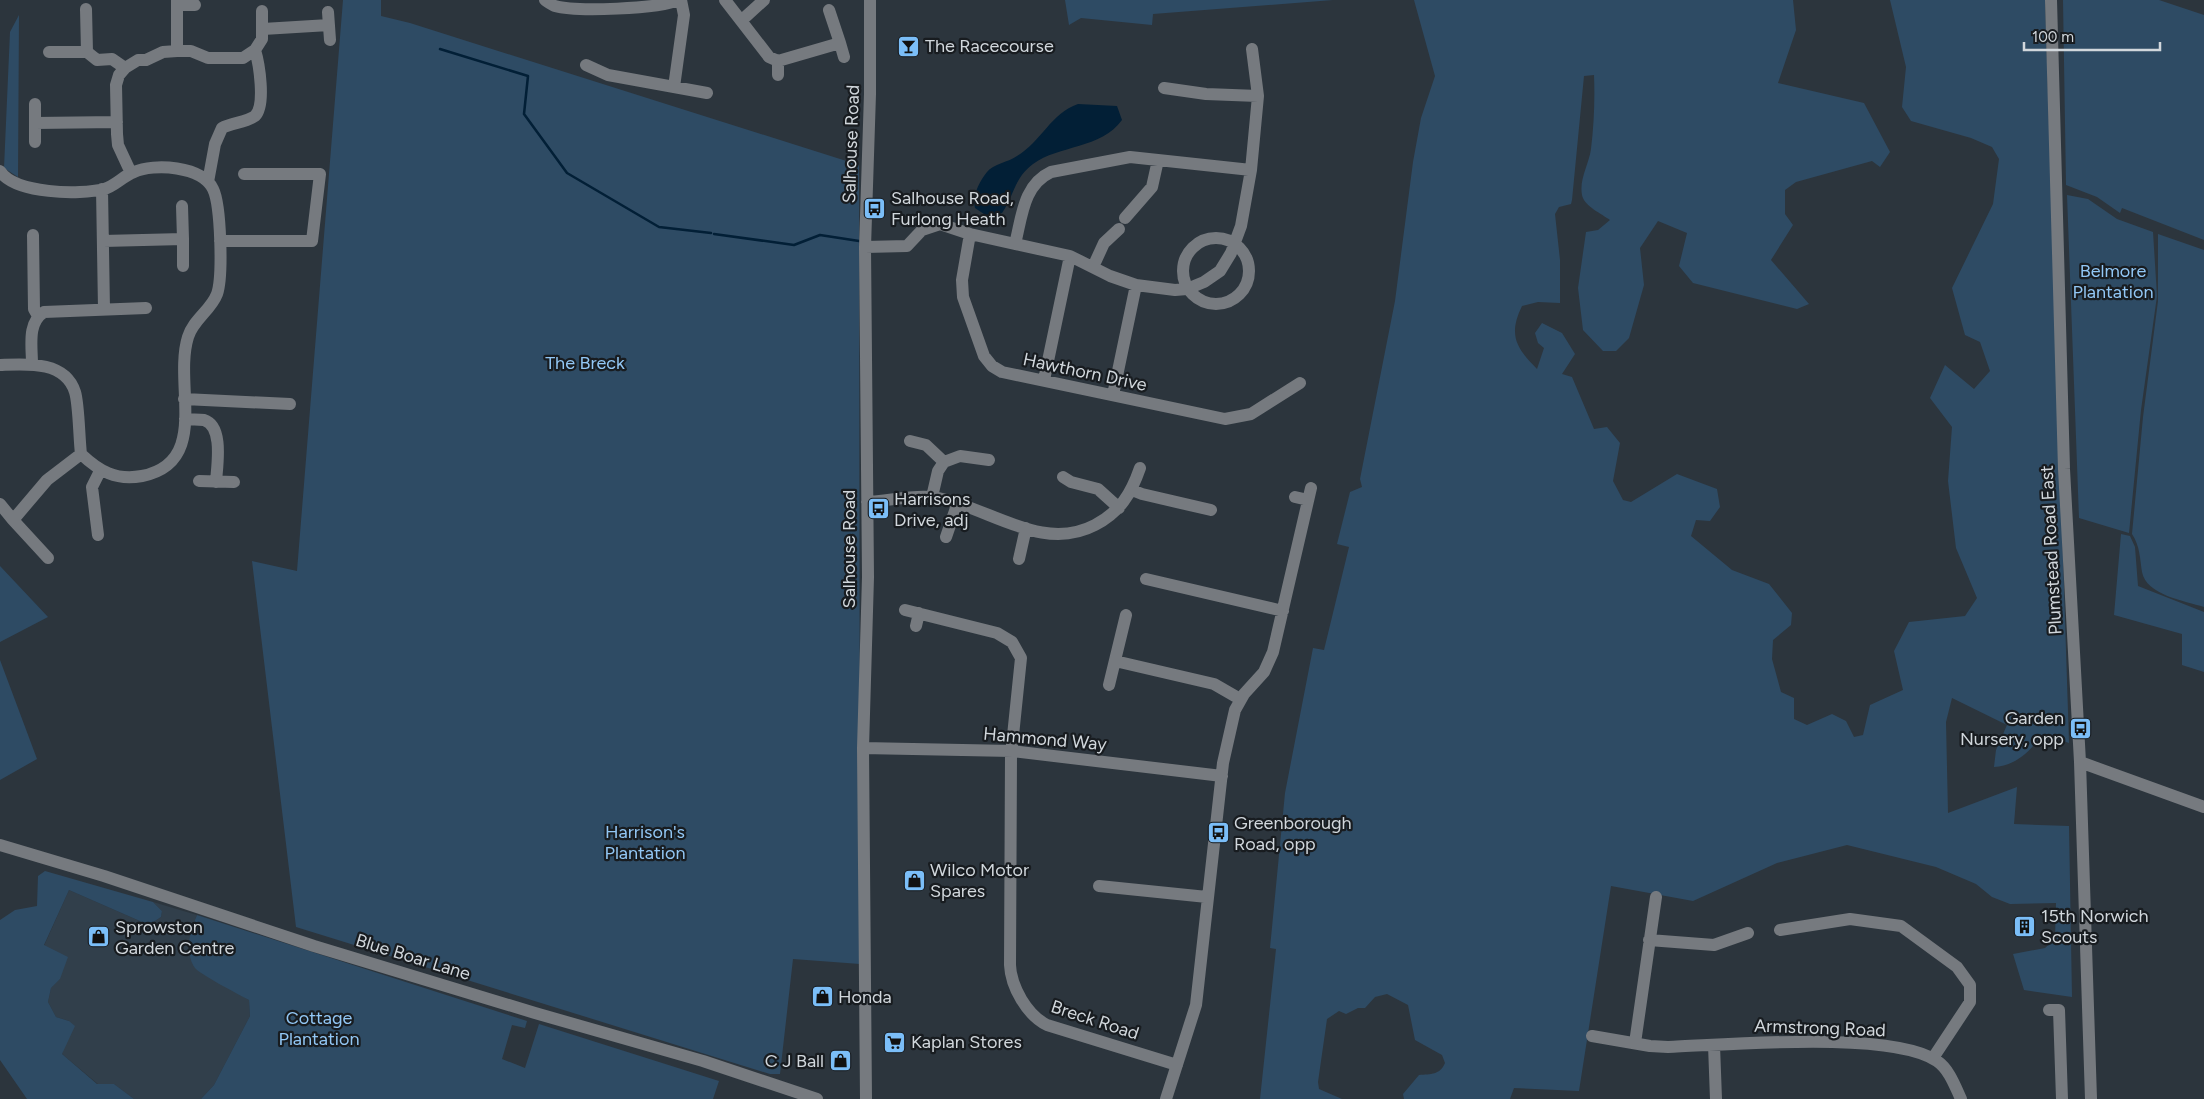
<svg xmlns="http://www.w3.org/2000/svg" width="2204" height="1099" font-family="Figtree,sans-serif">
<rect width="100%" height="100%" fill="#2c353d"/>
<!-- built -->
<path fill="#313f4b" d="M69,890L149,925L161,917L162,911L153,902L197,915L190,932V953L196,968L249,1000L250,1016L214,1085L201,1099H134L114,1084H98L62,1054L69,1021L56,1017L48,1002L51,988L60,979L44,946Z"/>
<!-- green -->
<path fill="#2e4b64" d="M343,0H381V16L410,23L859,165L860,964L793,959L780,1074H770L296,927L252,561L297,571Z
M1065,0H1333L1153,14L1152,25L1081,18L1069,25Z
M1414,0H1793L1796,30L1778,83L1864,103L1890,152L1880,167L1872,161L1796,182L1785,190V214L1793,225L1771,260L1809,304L1797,309L1693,283L1679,266L1687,233L1658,221L1640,248L1644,285L1629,338L1616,351H1603L1583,330L1578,288L1586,232L1598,230L1610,220C1602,214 1584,206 1582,195C1579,179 1589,164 1591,149C1594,125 1595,99 1594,75L1584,76L1572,200L1571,204L1559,207L1555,214L1560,260V303L1538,302L1522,306C1508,335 1516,348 1537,369L1544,348L1538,343L1535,333L1542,323L1562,333L1575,354L1562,374L1572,377L1594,429L1607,427L1620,443L1613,481L1623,500L1631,502L1677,474L1717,489L1720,507L1710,521L1696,520L1691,536L1732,570L1769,584L1792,613L1791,625L1773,640L1772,659L1781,692L1794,698V719L1807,725L1832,714L1846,721L1854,737L1863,735L1870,705L1903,690L1894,651L1909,622L1965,616L1977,598L1956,548L1948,481L1952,427L1930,398L1945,365L1974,389L1990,371L1980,342L1965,335L1952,288L1993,204L1999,159L1992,147L1971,138L1911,121L1902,107L1906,67L1890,0H2045L2069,743L2052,737L2039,738C2028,754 2013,766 1994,767L1996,750L2007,725L1952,698L1946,722L1948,813L2017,787L2014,824L2069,826L2072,997L2024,990L2013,954L2045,948L2055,939L2056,903L2010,904L1992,897L1976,884L1936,867L1847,845L1777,863L1693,901L1611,886L1579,1091L1514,1088L1510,1099H1404L1403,1094L1419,1075C1431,1074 1440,1075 1445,1063L1442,1055L1415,1040L1408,1005L1387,994L1375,997L1365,1008H1358L1346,1014L1339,1011L1327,1019L1318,1082L1319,1089L1342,1099H1260L1276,949L1270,948L1285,793L1313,648L1324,650L1349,547L1337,544L1350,492L1362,487L1360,479L1395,301L1413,162L1421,118L1435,76Z
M2063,0H2159L2204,15V240L2122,208L2120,213L2097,197L2066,185Z
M19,15L18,177L4,168L10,32Z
M2067,195L2088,199L2117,219L2153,232L2157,296L2141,410L2129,533L2079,518Z
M2158,234L2204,250V607C2185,601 2146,595 2142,572C2140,559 2140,546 2132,534L2143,417L2158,301Z
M2121,534L2130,536L2135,547L2138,586L2204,612V672L2182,665V634L2114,615Z
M0,566L48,617L0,642Z
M0,660L37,759L0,780Z
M45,871L153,902L162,911L161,917L149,925L69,890L44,945L68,957L60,979L51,988L48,1002L56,1017L69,1021L75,1026L62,1054L97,1084H114L134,1099H27L0,1060V920L15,910L37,906L38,876Z
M197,915L527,1021L525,1028L512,1025L502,1059L525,1068L539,1024L719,1081L713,1099H201L214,1085L250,1016L249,1000C238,994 201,975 195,968C184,952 190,931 197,915Z"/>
<!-- water -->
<path fill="#021f36" d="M1078,104L1117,106L1122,120C1101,149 1059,145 1033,164C1014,178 1014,196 1002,213L987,216L975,208C972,196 979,182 987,172C993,164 1009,162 1017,156C1041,142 1051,113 1078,104Z"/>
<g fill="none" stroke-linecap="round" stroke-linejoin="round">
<!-- stream -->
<path stroke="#021f36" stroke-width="2.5" d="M440,49L528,76L524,114L567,173L659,227L711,233
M714,234L794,245L820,235L859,241"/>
<!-- minor -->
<path stroke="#767a7f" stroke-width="12" d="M545,0C548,2 552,5 555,6C575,12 660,9 678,0
M725,0L769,57L778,61L840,43L829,10
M2051,0L2064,469L2080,762L2091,1099
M177,5H195
M86,9L87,52L97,60L112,59L125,68
M328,12L330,40
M742,20L764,0
M263,29L329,25
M840,43L844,57
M177,51V0
M49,52H87
M586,65L608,75L707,93
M778,75V61
M674,87L684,15L681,0
M1164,88L1206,94L1258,96
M35,123L117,122
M35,142V104
M0,171C15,194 80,195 104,189C115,186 123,176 134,172C154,163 202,166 213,189C221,205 223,277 217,294C211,310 193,320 188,337C173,385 211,462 142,476C116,481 99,471 81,454C79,438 79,405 75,392C65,360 25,364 0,365
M131,173L118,145L117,134L116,85L119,75L125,68L138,60H146L163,52L177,51H191L208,58H243L255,50L262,39V11
M208,182L215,144L222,128C231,123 247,122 255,116C266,105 259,63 255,50
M102,189L104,309
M1125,218L1152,187L1158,160
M970,234L962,280L963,297L984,356L992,366L1002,372L1225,419L1251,414L1300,383
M33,235L34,309L38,316
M1183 271a33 33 0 1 1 66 0a33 33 0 1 1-66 0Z
M183,239V266
M103,241L183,239L182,206
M220,241H312L320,174H244
M1015,244C1022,217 1023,185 1051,172L1130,157L1251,170
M865,247L907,246L922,230L940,224L970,234L1070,256L1110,276L1136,285L1175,290L1187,289L1204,282L1220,271L1231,253L1241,226L1251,170L1258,96L1252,49
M1093,267L1104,243L1119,229
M32,364C32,346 27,323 44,312L146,308
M1044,380L1070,256
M1113,395L1136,285
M184,399L290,404
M185,419C191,420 198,419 204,420C224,426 217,466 216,482
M910,441L926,445L944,462
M1063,477L1071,482L1098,489L1119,508
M199,481L234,482
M1132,490L1142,494L1211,510
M932,497L938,471L944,462L960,456L989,460
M1295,497L1308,500
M867,502C888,501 911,495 931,497C986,504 1040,554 1095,525C1120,512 1131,494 1140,468
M0,504L13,520L47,480L81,454
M13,520L48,558
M98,535L92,487L100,471
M946,537L957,505
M1019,559L1026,528
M1146,579L1283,611
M905,610L997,633L1012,642L1021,658L1011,755L1010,965C1011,987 1027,1015 1047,1025L1177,1065
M916,626L919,613
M1115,661L1214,684L1240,699
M1109,685L1126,615
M863,748L1012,751L1222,776
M2080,762L2204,807
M0,845L104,876L314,946L535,1013L703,1061L817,1099
M1099,886L1207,897
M1780,930L1850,919L1901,926L1957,967L1970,985V1002L1933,1058
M1649,940L1714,945L1748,933
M2049,1010H2059L2062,1099
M1592,1036L1650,1046L1668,1047C1726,1045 1892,1030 1937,1061C1949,1069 1955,1086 1961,1099
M1635,1043L1656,897
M1714,1045L1716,1099
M866,1099L863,748L868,577L865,247L870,94V0
M1166,1099L1196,1005L1223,763L1235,710L1244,694L1264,672L1273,652L1311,488"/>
</g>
<!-- icons -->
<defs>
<symbol id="bar-square" viewBox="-11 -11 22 22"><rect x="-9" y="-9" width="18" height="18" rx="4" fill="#7bbef8" stroke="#181c20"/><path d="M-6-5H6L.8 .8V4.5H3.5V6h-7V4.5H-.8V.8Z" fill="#111"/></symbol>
<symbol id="bus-square" viewBox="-11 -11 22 22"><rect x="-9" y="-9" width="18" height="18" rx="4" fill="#7bbef8" stroke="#181c20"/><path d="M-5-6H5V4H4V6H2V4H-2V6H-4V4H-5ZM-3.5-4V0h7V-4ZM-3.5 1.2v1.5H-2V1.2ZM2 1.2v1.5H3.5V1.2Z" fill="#111"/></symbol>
<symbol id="shop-square" viewBox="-11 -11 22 22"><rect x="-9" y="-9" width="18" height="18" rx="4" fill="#7bbef8" stroke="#181c20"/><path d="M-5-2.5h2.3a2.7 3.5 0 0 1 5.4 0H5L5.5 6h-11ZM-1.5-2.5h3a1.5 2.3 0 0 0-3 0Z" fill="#111"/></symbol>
<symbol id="building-square" viewBox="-11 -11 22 22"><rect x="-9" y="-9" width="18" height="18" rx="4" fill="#7bbef8" stroke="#181c20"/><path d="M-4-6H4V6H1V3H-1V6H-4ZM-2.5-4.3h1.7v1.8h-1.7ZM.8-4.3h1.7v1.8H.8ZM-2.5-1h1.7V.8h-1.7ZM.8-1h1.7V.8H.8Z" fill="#111"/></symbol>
<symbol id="supermarket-square" viewBox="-11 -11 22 22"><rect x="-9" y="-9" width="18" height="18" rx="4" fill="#7bbef8" stroke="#181c20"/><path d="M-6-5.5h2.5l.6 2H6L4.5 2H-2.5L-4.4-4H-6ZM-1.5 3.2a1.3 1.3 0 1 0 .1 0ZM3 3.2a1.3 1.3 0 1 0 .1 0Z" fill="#111"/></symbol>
</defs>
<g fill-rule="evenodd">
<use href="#bar-square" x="896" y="34" width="25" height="25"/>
<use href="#bus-square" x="862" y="196" width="25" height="25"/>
<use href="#bus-square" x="866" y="496" width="25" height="25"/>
<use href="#bus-square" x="2068" y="716" width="25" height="25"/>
<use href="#bus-square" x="1206" y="820" width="25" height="25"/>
<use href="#shop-square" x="902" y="868" width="25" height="25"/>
<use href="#building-square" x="2012" y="914" width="25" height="25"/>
<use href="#shop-square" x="86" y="924" width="25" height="25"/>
<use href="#shop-square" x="810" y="984" width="25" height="25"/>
<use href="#supermarket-square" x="882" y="1030" width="25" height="25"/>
<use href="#shop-square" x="828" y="1048" width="25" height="25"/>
</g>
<g text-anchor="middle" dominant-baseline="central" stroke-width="4.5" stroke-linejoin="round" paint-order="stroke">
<!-- poi labels -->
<g font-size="18" fill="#d1d7dc" stroke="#181c20" text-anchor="start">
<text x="925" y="46">The Racecourse</text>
<text x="891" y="198">Salhouse Road,<tspan x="891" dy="21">Furlong Heath</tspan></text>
<text x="894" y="499">Harrisons<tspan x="894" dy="21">Drive, adj</tspan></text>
<text x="2064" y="718" text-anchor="end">Garden<tspan x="2064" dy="21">Nursery, opp</tspan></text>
<text x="1234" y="823">Greenborough<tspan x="1234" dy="21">Road, opp</tspan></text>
<text x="930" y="870">Wilco Motor<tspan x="930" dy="21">Spares</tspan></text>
<text x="2041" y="916">15th Norwich<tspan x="2041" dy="21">Scouts</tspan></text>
<text x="115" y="927">Sprowston<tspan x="115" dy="21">Garden Centre</tspan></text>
<text x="838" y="997">Honda</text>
<text x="911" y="1042">Kaplan Stores</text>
<text x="824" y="1061" text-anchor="end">C J Ball</text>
</g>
<!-- street labels -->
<g font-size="18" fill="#d1d7dc" stroke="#181c20">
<text transform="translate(851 144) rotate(-88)">Salhouse Road</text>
<text transform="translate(1085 372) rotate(12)">Hawthorn Drive</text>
<text transform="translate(849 549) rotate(-90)">Salhouse Road</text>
<text transform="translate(2051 550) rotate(-93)">Plumstead Road East</text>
<text transform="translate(1045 739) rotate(5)">Hammond Way</text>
<text transform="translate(413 957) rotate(17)">Blue Boar Lane</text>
<text transform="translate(1095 1020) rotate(18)">Breck Road</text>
<text transform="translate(1820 1028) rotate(2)">Armstrong Road</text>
</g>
<!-- park labels -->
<g font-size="18" fill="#92c7f5" stroke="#181c20">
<text x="2113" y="271">Belmore<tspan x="2113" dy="21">Plantation</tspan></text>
<text x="585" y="363">The Breck</text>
<text x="645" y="832">Harrison's<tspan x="645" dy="21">Plantation</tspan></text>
<text x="319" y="1018">Cottage<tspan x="319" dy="21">Plantation</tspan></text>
</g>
</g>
<!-- scale -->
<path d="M2024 42v8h136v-8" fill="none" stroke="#d1d7dc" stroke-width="2.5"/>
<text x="2032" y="42" font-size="15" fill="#d1d7dc" stroke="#181c20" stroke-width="4" paint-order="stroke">100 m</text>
</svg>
